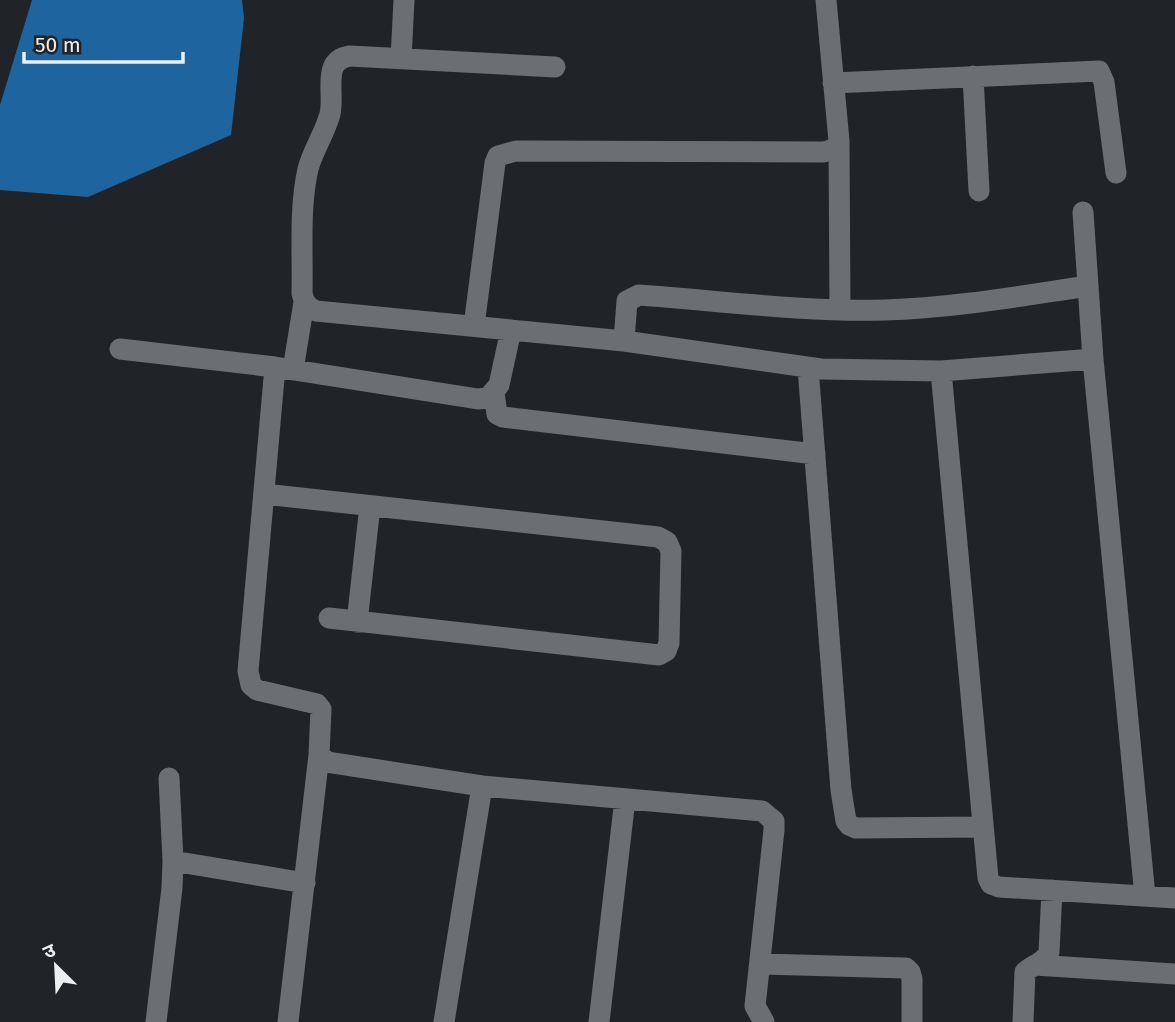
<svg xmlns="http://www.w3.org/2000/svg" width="1175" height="1022" font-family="'Fira Sans','Noto Sans Devanagari',sans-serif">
<rect width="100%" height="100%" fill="#202327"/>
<!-- water -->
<path fill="#1e649e" d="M32,0H242L244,18L231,135L88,197L0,190V105Z"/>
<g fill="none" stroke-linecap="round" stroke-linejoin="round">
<!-- minor -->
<path stroke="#6b6f72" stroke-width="21" d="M401,59L404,0
M555,67L350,56C321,60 335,92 330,114C325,133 313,150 308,169C299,209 303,252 302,293C304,303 307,307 316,311L624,341L821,369L941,371L1093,359
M973,76L979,191
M833,83L1099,71L1104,82L1116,173
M839,141L840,309
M1083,212L1093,359L1145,896
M474,326L495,163L498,156L516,151L823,152C832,150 836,149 839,141L826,0
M624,341L627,301L639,295C721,301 804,312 885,310C953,308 1020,296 1088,286
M120,349L275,367L478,399L488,398L499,385L511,330
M275,367L248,671L251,685L257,690L317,704L321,709L319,755L327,762L482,786L762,811L774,821V830L755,1006L764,1022
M808,368L841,790L846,821L849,825L856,828L983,827
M293,370L304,302
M941,371L988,878L991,884L999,887L1175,898
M494,393L497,414L503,417L815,454
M264,494L658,537L667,542L671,551L669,643L666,651L659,655L329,618
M357,622L370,506
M173,861L305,883
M760,964L906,968L910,972L912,979V1022
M1035,965L1175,974
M156,1022L172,888L173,861L169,778
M288,1022L319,755
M444,1022L482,786
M599,1022L625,799
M1023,1022L1025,972C1033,964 1045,963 1049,952L1052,890"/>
</g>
<!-- north arrow -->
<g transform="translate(56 966) rotate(336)" stroke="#202327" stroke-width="5" paint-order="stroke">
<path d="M0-5L12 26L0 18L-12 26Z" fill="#eceef0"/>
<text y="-10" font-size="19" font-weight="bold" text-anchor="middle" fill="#eceef0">उ</text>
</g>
<!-- scale -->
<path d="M24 52v10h159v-10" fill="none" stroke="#eceef0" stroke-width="3.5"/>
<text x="35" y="52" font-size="21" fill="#eceef0" stroke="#202327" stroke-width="5" paint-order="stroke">50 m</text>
</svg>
